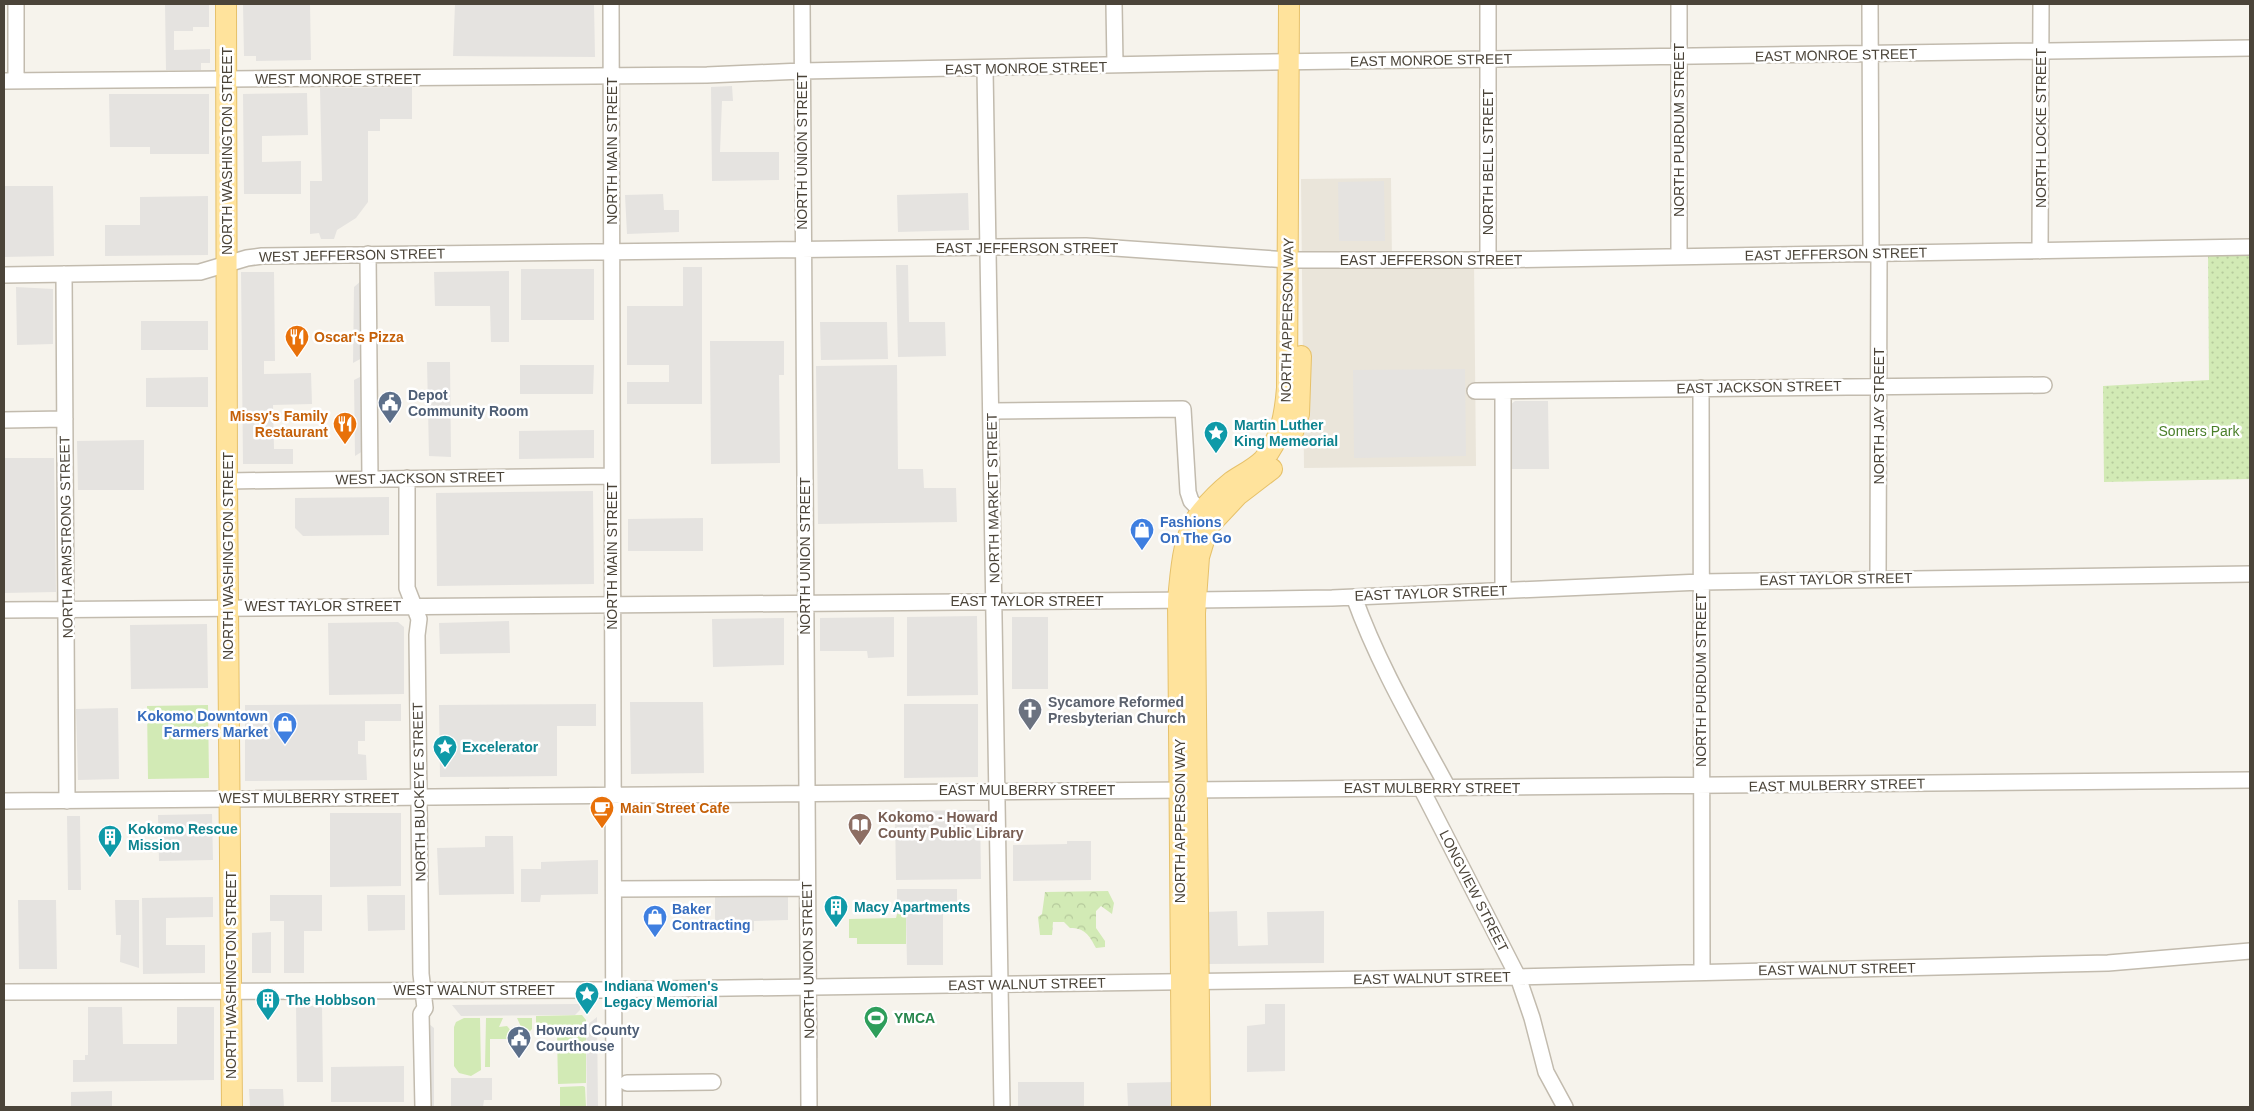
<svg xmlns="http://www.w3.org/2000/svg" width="2254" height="1111" font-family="Arial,sans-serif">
<defs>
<pattern id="forest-crowns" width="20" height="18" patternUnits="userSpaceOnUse" patternTransform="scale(1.25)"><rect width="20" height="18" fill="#d2eab5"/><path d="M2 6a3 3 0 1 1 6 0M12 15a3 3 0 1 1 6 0" fill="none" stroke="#b6ca9c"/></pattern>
<pattern id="park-dots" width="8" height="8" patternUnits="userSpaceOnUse" patternTransform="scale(1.25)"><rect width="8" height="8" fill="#d2eab5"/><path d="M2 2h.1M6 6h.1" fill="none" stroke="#b6ca9c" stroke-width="1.8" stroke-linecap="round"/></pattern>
</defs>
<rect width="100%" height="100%" fill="#f6f3ec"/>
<!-- residential -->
<path fill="#eae5da" d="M1391,178L1392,260L1474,259L1476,466L1304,468L1301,179Z"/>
<!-- grass -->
<path fill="#d2eab5" d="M208,705L209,778L148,779L147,706Z
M897,914H906V944H857V938H849V919L896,918Z
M582,1015L586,1020V1083L558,1084L557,1035L536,1034V1016Z
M464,1018H480L481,1070L471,1076L459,1073L454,1066V1027L456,1022Z
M486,1018H503L499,1027L507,1026L512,1032H518V1039H490V1067H485Z
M517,1018H532V1029L529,1032L522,1029Z
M583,1086L585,1087L586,1107H560V1087Z"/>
<!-- forest -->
<path fill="url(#forest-crowns)" d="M1108,891L1114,903L1112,914L1101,906L1096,911V928L1105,941V947L1096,948C1089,935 1085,928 1070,928L1064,922H1053L1052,935H1040L1038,917L1042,914L1045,892Z"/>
<!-- park -->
<path fill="url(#park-dots)" d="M2250,247V479L2104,482L2103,386L2209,380L2208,248Z"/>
<!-- parking -->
<path fill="#e5e3e0" d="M165,4H209V27H193V31H174V50L210,49V63H201V70H166Z
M243,4H310L311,60L256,61V56H244Z
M455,4H594L595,57L453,56Z
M732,86L733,101H722L720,152H779V180L712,181L711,87Z
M412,87V119H380V131H368V202L356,218L337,230L334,239H321L319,233L310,234V181H322L320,88Z
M307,93L308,135L262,136V162L301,161V194H244L243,94Z
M109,94H209V154H150V147H110Z
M1384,181L1385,241H1339L1338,182Z
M4,186H53L54,256L4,257Z
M968,193L969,230L898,232L897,195Z
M663,194L664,210H679V232L627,234L625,195Z
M208,196V255L105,256V225H140V197Z
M896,265H908L909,322H945L946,356L898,357Z
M683,267H702V404H627V382H669V365H627V306H683Z
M521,269H594V320H521Z
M509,271V342H491L490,306H435L434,272Z
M241,272H274L275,361H264V374L311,373L312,404L273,405L274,449H293V464H243Z
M361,281L362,358L353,363L354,287Z
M16,287L53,289V344L17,345Z
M141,321H208V350H141Z
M820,322H887L888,359L821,360Z
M710,341H784V375H779L780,463L711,464Z
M427,362H450L451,457L429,456Z
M520,365H594L593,394H520Z
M897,365L898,469H923L924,488H956L957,522L818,524L816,366Z
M1465,369L1466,456L1354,458L1353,370Z
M362,376L363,451L355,456L354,380Z
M208,377V407H146V378Z
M1515,401H1548L1549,469H1511L1510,405Z
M594,430V458L519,459V431Z
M144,440V490H78L77,441Z
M4,458H54L56,592L4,593Z
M593,491L594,584L437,586L436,493Z
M389,497V535L303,536L295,528V498Z
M703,518V551H628V519Z
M977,616L978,695L907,696V617Z
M894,617V657L868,658L867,651H820V618Z
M1012,617H1048V689H1012Z
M784,618V665L713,667L712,619Z
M509,621L510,653L440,654L439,623Z
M398,622L404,627V694L329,695L328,623Z
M207,624L208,688L131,689L130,625Z
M630,702H703L704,773L631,774Z
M401,704V721H365V741H358V754L366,755L367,780L245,781V705Z
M596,704V726H557V776L440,777L439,705Z
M904,704H978V777L904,778Z
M118,708L119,779L78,780L76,709Z
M980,810L981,879L896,880L895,811Z
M330,813H401V886L330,887Z
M212,814L213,860L159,861L158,815Z
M67,816H80L81,890H68Z
M485,836H513L514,894L439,895L437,848L485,847Z
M1067,841H1091V880L1013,881V845L1067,844Z
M598,860V894L541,895L540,902H521V869H541V862Z
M897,889H957V913L943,914V965H907L906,914H897Z
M715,893H788V920L754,921V931H715Z
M270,895H322V931H304V973H284V921H270Z
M367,895H405V930L368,931Z
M213,897V917L166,918V945H205V973L143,974L142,898Z
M18,900H56L57,969H19Z
M115,900H139V968L120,962L121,935H116Z
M1237,911L1238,946L1268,945L1267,912L1324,911V963L1208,964L1207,912Z
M271,932V973H252V933Z
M580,1004V1010L575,1015L461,1016L452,1005Z
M1265,1004H1285V1071L1247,1072V1026L1265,1024Z
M296,1006H322L323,1082H297Z
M88,1007H122L123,1044H177V1007H214V1080L73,1082V1060H85V1055H88Z
M815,1012H818V1058H816Z
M597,1017L598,1107H587L586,1026Z
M429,1024L434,1028V1107H429Z
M404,1066V1102H331V1067Z
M451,1078H492V1100H484L483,1107H451Z
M1018,1082H1084V1107H1018Z
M1175,1082V1107H1128L1127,1083Z
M249,1089H283L284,1107H250Z
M112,1091V1107H71V1092Z"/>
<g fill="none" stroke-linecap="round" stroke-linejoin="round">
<defs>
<path id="minor" d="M16,4V81
M611,4L614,1107
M802,4L809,1107
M1114,4L1115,65
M1870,4L1871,254
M985,69L1002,1107
M4,81L707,75L802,71L1207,63L2250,48
M2040,251L2041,4
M368,254L370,479
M1679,256V4
M1488,260V4
M64,274L67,801
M4,275L200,272L247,258L262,256L1086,246L1288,260H1488L2250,247
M1701,388L1702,972
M1475,391L2044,385
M1503,391V590
M992,411L1183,409L1188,492L1191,501L1208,518
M4,420L65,419
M407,478V588L419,619L417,635L421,974L425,1008L421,1014L423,1107
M227,481L612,476
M1878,578L1879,254
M1354,597C1378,664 1414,725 1448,788
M4,610L1195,600L1332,598L1701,582L2250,574
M1421,788L1518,977L1532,1018L1546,1072L1565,1107
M4,801L2250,780
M614,889L807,888
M4,992L594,990L1518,977L2108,963L2250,951
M627,1083L713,1082"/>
<path id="major" d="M226,4L227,481L232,1107
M1292,435L1299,414L1301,356
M1182,1107L1178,600C1181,571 1182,535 1201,512C1209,502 1221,490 1231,482C1241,475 1254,469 1263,460C1281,440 1285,413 1287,388L1289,4
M1200,1107L1195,613L1199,557L1208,527L1238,495L1272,469"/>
</defs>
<!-- minor casing -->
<use href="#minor" stroke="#c2bbae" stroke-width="18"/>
<!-- major casing -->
<use href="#major" stroke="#e6c16a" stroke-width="22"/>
<!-- minor -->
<use href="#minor" stroke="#fff" stroke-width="15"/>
<!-- major -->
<use href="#major" stroke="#ffe39c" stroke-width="20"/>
</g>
<!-- icons -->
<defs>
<symbol id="restaurant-pin" viewBox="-11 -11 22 30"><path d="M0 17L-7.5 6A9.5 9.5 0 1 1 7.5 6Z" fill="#e8710a" stroke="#fff"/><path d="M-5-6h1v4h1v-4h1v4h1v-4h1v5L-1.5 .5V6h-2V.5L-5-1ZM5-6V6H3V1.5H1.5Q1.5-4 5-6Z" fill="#fff"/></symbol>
<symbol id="civic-pin" viewBox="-11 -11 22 30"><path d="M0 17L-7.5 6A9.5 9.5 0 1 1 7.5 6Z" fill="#5c6f8a" stroke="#fff"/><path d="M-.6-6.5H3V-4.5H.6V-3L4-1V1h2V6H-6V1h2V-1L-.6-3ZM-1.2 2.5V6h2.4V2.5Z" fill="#fff"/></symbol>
<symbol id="sight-pin" viewBox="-11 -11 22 30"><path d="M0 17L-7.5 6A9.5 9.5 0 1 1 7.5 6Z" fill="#0f9aa8" stroke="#fff"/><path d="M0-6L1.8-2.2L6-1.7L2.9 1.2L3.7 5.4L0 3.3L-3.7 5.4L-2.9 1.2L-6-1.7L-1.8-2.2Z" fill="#fff"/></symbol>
<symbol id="shop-pin" viewBox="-11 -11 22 30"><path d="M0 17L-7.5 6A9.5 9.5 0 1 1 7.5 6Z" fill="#3f7fe0" stroke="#fff"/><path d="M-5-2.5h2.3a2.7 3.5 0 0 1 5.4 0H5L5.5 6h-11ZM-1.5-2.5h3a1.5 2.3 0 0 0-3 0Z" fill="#fff"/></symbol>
<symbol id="church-pin" viewBox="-11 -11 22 30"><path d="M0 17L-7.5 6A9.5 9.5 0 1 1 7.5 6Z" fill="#6b7280" stroke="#fff"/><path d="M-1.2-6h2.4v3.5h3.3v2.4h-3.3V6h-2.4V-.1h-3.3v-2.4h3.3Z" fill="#fff"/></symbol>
<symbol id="cafe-pin" viewBox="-11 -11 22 30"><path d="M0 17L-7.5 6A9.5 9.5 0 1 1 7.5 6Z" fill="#e8710a" stroke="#fff"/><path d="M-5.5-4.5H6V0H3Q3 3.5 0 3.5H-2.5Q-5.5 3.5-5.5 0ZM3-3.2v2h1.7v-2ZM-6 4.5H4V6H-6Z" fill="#fff"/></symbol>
<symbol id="library-pin" viewBox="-11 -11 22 30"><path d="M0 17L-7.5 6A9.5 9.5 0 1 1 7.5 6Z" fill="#8d6e63" stroke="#fff"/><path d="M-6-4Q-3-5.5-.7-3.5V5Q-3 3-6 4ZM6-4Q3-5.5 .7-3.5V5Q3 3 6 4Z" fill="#fff"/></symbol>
<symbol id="building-pin" viewBox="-11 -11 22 30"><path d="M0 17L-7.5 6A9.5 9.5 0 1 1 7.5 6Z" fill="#0f9aa8" stroke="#fff"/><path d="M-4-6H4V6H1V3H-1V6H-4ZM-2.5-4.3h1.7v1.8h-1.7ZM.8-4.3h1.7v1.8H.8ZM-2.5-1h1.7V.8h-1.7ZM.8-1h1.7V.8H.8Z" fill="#fff"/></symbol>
<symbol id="stadium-pin" viewBox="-11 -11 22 30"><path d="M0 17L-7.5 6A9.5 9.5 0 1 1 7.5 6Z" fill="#2e9e5b" stroke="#fff"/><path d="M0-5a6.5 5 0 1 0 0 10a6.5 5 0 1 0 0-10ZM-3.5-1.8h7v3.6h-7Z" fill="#fff"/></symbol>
</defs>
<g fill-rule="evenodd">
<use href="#restaurant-pin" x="283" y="323" width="28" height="38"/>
<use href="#civic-pin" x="376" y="389" width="28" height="38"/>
<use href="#restaurant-pin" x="331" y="410" width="28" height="38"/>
<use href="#sight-pin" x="1202" y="419" width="28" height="38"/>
<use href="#shop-pin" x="1128" y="516" width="28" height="38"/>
<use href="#church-pin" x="1016" y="696" width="28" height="38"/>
<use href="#shop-pin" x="271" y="710" width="28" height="38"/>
<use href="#sight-pin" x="431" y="733" width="28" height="38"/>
<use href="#cafe-pin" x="588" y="794" width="28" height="38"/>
<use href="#library-pin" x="846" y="811" width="28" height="38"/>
<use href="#building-pin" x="96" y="823" width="28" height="38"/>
<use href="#building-pin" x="822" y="893" width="28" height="38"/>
<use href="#shop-pin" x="641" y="903" width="28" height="38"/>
<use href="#sight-pin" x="573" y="980" width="28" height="38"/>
<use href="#building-pin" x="254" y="986" width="28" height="38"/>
<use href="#stadium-pin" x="862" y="1004" width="28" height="38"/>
<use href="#civic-pin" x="505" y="1024" width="28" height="38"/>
</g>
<g text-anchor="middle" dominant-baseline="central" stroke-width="5" stroke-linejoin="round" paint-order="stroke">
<!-- street labels -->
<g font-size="14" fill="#4b4439" stroke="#fff">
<text transform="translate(1836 55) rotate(-1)">EAST MONROE STREET</text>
<text transform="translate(1431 60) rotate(-1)">EAST MONROE STREET</text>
<text transform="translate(1026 68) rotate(-1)">EAST MONROE STREET</text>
<text x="338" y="79">WEST MONROE STREET</text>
<text transform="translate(2041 128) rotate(-90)">NORTH LOCKE STREET</text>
<text transform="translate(1679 130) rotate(-90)">NORTH PURDUM STREET</text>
<text transform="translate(227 151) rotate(-90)">NORTH WASHINGTON STREET</text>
<text transform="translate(612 151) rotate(-90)">NORTH MAIN STREET</text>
<text transform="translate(802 151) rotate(-90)">NORTH UNION STREET</text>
<text transform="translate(1488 162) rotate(-90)">NORTH BELL STREET</text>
<text x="1027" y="248">EAST JEFFERSON STREET</text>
<text transform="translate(1836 254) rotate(-1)">EAST JEFFERSON STREET</text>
<text transform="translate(352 255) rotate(-1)">WEST JEFFERSON STREET</text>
<text x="1431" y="260">EAST JEFFERSON STREET</text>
<text transform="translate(1287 320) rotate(-89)">NORTH APPERSON WAY</text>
<text transform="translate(1759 387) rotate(-1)">EAST JACKSON STREET</text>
<text transform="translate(1879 416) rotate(-90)">NORTH JAY STREET</text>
<text transform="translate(420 478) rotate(-1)">WEST JACKSON STREET</text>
<text transform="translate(993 498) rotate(-91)">NORTH MARKET STREET</text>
<text transform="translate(66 537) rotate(-91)">NORTH ARMSTRONG STREET</text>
<text transform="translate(228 556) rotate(-90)">NORTH WASHINGTON STREET</text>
<text transform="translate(612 556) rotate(-90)">NORTH MAIN STREET</text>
<text transform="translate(805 556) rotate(-90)">NORTH UNION STREET</text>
<text transform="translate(1836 579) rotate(-1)">EAST TAYLOR STREET</text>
<text transform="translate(1431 593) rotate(-2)">EAST TAYLOR STREET</text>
<text x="1027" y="601">EAST TAYLOR STREET</text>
<text x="323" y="606">WEST TAYLOR STREET</text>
<text transform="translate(1701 680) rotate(-90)">NORTH PURDUM STREET</text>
<text transform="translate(1837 785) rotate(-1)">EAST MULBERRY STREET</text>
<text x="1432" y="788">EAST MULBERRY STREET</text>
<text x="1027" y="790">EAST MULBERRY STREET</text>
<text transform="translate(419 792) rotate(-91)">NORTH BUCKEYE STREET</text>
<text x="309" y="798">WEST MULBERRY STREET</text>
<text transform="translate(1180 821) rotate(-90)">NORTH APPERSON WAY</text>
<text transform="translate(1474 891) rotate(63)">LONGVIEW STREET</text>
<text transform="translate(808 960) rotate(-91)">NORTH UNION STREET</text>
<text transform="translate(1837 969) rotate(-1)">EAST WALNUT STREET</text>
<text transform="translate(231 975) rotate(-90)">NORTH WASHINGTON STREET</text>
<text transform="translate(1432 978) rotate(-1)">EAST WALNUT STREET</text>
<text transform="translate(1027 984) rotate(-1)">EAST WALNUT STREET</text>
<text x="474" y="990">WEST WALNUT STREET</text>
</g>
<!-- food labels -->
<g font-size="14" font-weight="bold" fill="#c56008" stroke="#fff" text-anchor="start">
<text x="314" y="337">Oscar's Pizza</text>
<text x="328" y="416" text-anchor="end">Missy's Family<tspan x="328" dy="16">Restaurant</tspan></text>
<text x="620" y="808">Main Street Cafe</text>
</g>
<!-- service labels -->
<g font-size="14" font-weight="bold" fill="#4e5e75" stroke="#fff" text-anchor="start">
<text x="408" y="395">Depot<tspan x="408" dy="16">Community Room</tspan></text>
<text x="536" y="1030">Howard County<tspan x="536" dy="16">Courthouse</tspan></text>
</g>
<!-- culture labels -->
<g font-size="14" font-weight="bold" fill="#0d838f" stroke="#fff" text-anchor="start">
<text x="1234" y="425">Martin Luther<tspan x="1234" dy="16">King Memeorial</tspan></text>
<text x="462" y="747">Excelerator</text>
<text x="128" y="829">Kokomo Rescue<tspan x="128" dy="16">Mission</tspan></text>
<text x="854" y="907">Macy Apartments</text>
<text x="604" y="986">Indiana Women's<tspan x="604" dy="16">Legacy Memorial</tspan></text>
<text x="286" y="1000">The Hobbson</text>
</g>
<!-- park labels -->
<g font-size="14" fill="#4a7f2a" stroke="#fff">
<text x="2199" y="431">Somers Park</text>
</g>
<!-- shop labels -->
<g font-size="14" font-weight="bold" fill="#366cbe" stroke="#fff" text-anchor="start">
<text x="1160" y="522">Fashions<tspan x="1160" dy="16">On The Go</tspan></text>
<text x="268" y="716" text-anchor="end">Kokomo Downtown<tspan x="268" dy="16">Farmers Market</tspan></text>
<text x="672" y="909">Baker<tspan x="672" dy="16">Contracting</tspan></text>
</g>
<!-- worship labels -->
<g font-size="14" font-weight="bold" fill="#5b616d" stroke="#fff" text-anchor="start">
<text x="1048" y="702">Sycamore Reformed<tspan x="1048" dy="16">Presbyterian Church</tspan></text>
</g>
<!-- education labels -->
<g font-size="14" font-weight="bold" fill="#785e54" stroke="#fff" text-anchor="start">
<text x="878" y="817">Kokomo - Howard<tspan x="878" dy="16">County Public Library</tspan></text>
</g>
<!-- leisure labels -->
<g font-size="14" font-weight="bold" fill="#27864d" stroke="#fff" text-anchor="start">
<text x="894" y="1018">YMCA</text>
</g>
</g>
<!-- border -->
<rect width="2254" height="1111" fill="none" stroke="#4b4439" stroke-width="10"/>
</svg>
